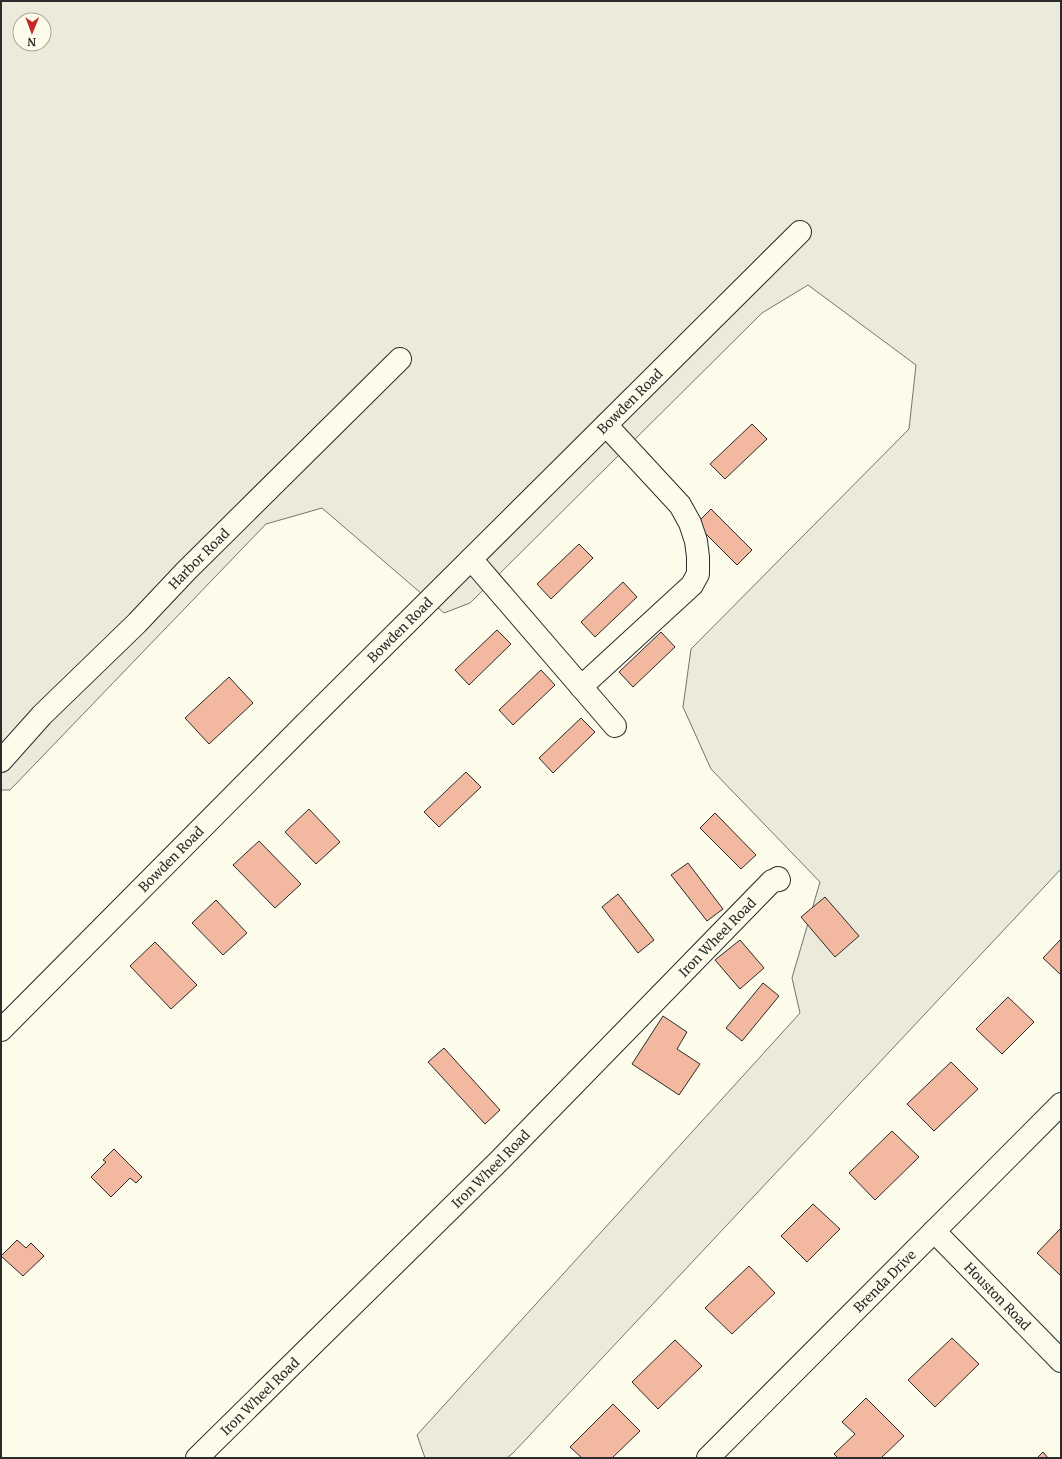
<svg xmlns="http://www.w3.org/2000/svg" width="1062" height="1459" font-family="Merriweather,serif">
<rect width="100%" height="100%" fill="#fdfbea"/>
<!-- green -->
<path fill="#ecebdb" stroke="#74746e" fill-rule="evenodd" d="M1,1H1061V869L513,1453L507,1458H425L417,1435L800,1013L792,978L820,882L711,769L683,707L691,649L909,429L916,365L808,285L762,313L470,603L444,613L322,508L266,524L10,790H1ZM20,20H44V44H20Z"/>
<!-- building -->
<path fill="#f2b8a0" stroke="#2b2b2b" d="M752,424L767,439L725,479L710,464Z
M711,509L752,550L737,565L696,524Z
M579,544L593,558L551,599L537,584Z
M623,582L637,597L595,637L581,622Z
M497,630L511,644L469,685L455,670Z
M661,632L675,647L633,687L619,672Z
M541,670L555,685L513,725L499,710Z
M229,677L253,703L209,744L185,718Z
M581,718L595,732L553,773L539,758Z
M466,772L481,787L439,827L424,812Z
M309,809L340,842L316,864L285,832Z
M715,813L756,855L741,869L700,828Z
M259,841L301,884L275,908L233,865Z
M688,863L723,909L707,921L671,875Z
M618,894L654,940L638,953L602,907Z
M825,897L859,936L835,957L801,917Z
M216,900L247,933L223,955L192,923Z
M1061,939V975L1043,958Z
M740,940L764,968L740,989L715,960Z
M155,942L197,985L171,1009L130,966Z
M763,983L779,996L742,1041L726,1028Z
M1008,997L1034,1022L1002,1054L976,1029Z
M663,1016L687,1032L677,1049L700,1064L679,1095L632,1064Z
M444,1048L500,1110L485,1124L428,1062Z
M951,1062L978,1089L934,1131L907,1104Z
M892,1131L919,1157L875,1200L849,1173Z
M114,1149L142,1177L136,1183L130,1178L111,1197L91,1177L106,1162L103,1160Z
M813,1204L840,1229L807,1262L781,1236Z
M1061,1228V1276L1037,1253Z
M17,1240L26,1248L31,1243L44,1256L23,1276L1,1256Z
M749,1266L775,1293L732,1334L705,1308Z
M952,1338L979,1364L935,1407L908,1380Z
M675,1340L702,1366L658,1409L632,1382Z
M866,1398L904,1436L881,1458H838L834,1454L855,1434L842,1422Z
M613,1404L640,1431L612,1458H582L570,1447Z
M1043,1452L1048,1458H1037Z"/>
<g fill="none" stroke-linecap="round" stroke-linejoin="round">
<defs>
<g id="minor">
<path d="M471,559L615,726"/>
<path d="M581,687L692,585L698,574V557L696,541L690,523L680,505L606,425"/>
<path id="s1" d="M1,761L42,715L137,623L186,571L400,359"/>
<path id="s2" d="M1,1030L304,725L800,232"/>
<path id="s3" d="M934,1231L1061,1361"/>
<path id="s4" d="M197,1458L499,1161L772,881L779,880L778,878"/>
<path id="s5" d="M708,1458L1061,1104"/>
</g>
</defs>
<!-- minor casing -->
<use href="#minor" stroke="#2b2b2b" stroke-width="24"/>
<!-- minor -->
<use href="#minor" stroke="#fdfbea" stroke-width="22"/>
</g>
<g text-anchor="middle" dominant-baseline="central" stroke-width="3" stroke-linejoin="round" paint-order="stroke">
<!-- street labels -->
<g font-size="13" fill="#2b2b2b" stroke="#fdfbea">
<text stroke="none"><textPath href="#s2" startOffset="889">Bowden Road</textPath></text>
<text stroke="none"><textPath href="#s1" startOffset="283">Harbor Road</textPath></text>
<text stroke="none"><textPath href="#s2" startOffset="565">Bowden Road</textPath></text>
<text stroke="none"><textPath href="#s2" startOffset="241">Bowden Road</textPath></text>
<text stroke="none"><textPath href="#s4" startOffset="736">Iron Wheel Road</textPath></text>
<text stroke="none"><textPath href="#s4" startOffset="412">Iron Wheel Road</textPath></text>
<text stroke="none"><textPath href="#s5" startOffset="250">Brenda Drive</textPath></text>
<text stroke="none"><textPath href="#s3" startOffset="91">Houston Road</textPath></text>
<text stroke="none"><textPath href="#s4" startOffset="88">Iron Wheel Road</textPath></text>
</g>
</g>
<!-- border -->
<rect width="1062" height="1459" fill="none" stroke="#2b2b2b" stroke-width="4"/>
<!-- north arrow -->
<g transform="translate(32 32) rotate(181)"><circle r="19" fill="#fdfbea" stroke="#a9a89e"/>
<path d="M0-3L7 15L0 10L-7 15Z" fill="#c62828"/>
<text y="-6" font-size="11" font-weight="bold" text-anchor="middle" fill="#2b2b2b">N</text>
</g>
</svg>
